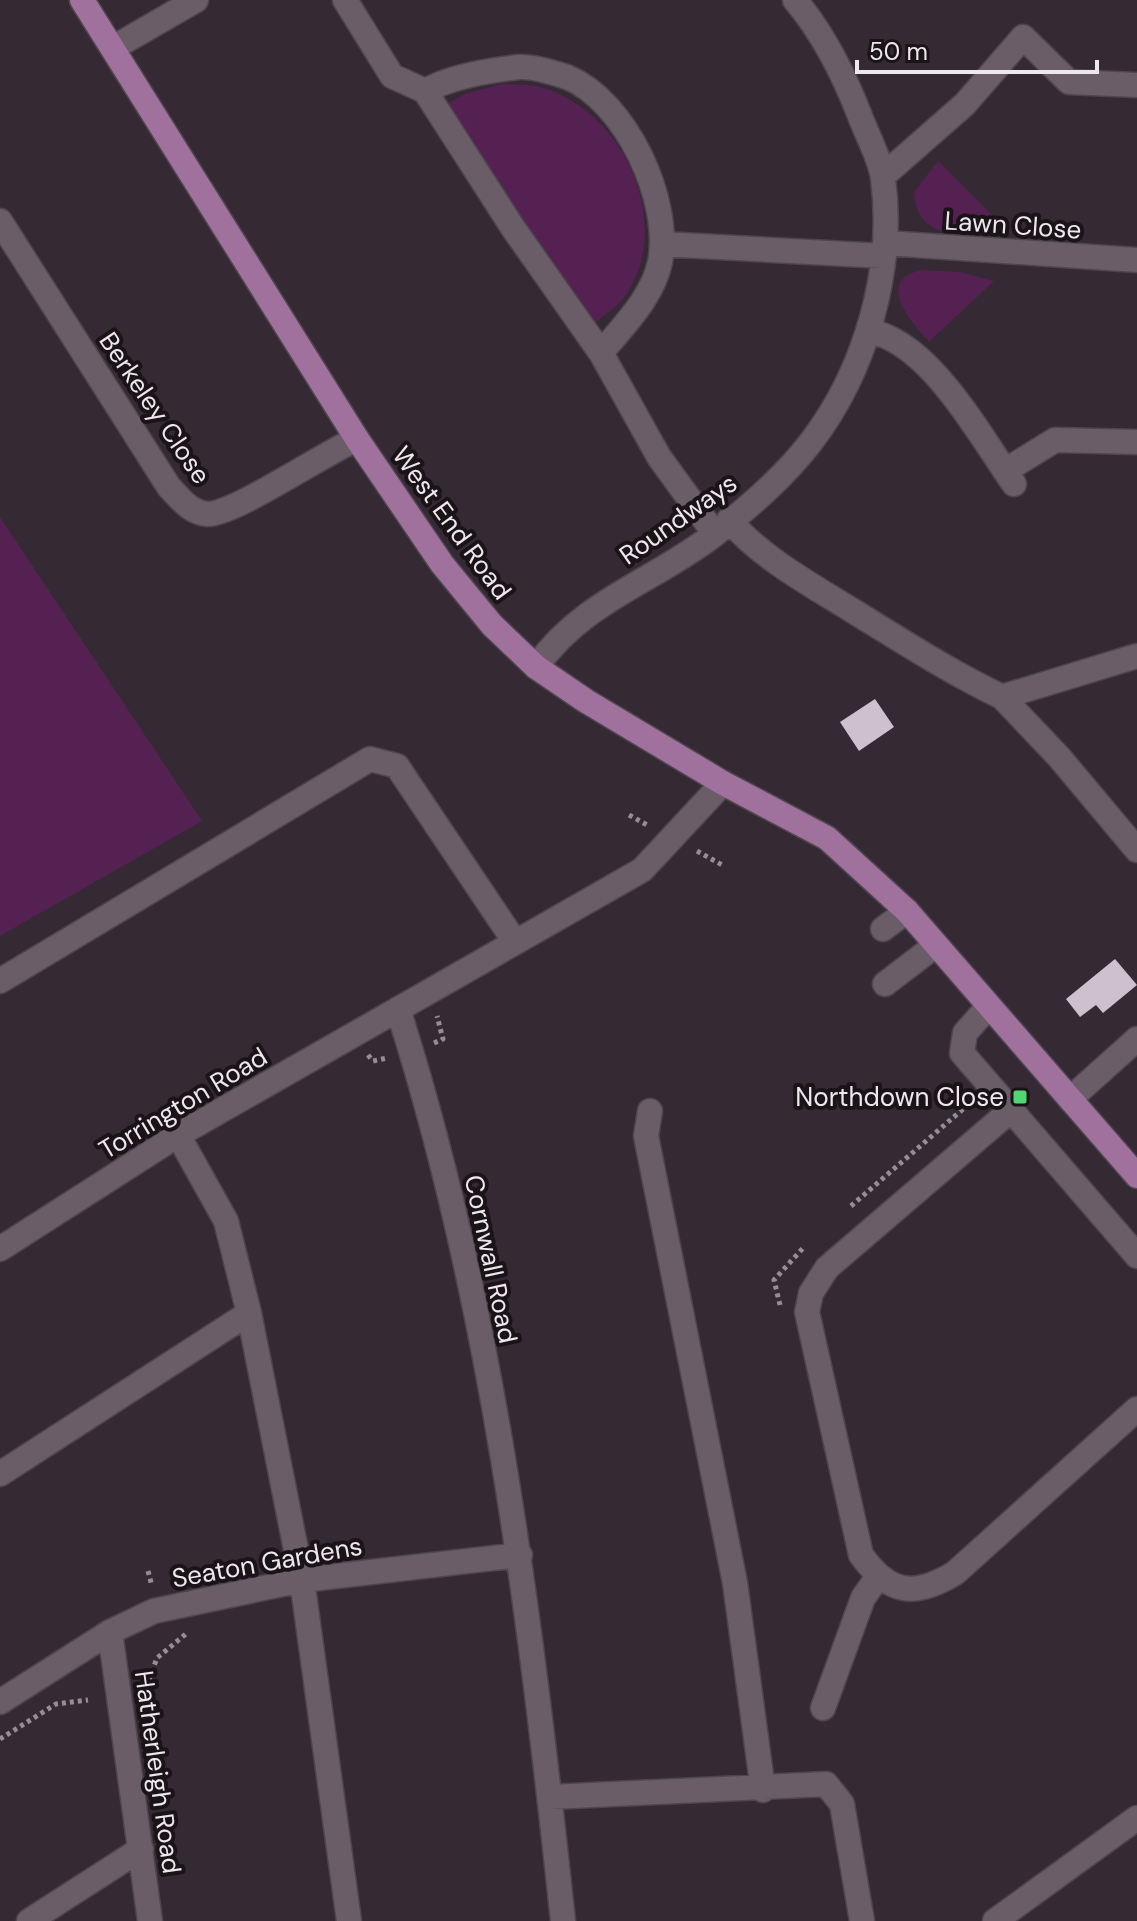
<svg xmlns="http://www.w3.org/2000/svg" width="1137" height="1921" font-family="'DM Sans',sans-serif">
<rect width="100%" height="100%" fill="#352a34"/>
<!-- green -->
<path fill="#552052" d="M503,84C515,85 529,84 540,87C624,109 678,228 622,300C614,309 602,316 594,324L444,105L467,93Z
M938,161L1010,233C970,232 917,246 914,192Z
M922,270L960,272L994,281L929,342C912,322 873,281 922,270Z
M0,517L202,821L0,936Z"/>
<!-- building -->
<path fill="#cfc0cd" d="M875,699L894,727L859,751L840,722Z
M1115,959L1137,985L1103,1013L1096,1005L1080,1017L1066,999Z"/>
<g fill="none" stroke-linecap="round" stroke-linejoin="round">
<defs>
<path id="minor" d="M345,0L392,76L425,91L513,228L601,353L659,457L715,534
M113,48L196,0
M425,91C450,77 491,70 519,67C532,66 555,73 567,77C626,101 672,201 660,262C653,297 623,326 601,353
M883,176L965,104L1023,37L1069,82L1137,85
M0,221L169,487C180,498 190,513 208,514C235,514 324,453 357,439
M886,243L1137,260
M662,244L884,256
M869,331C930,342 980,436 1014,484
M1005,471L1055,440L1137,442
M729,520C762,559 815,587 858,614C905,643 952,673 1002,697L1137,656
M536,667C583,600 655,581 715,534C750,506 784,477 811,442C866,370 895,268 883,178C880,158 867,135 860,116C844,75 823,33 795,0
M1002,697L1059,757L1137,850
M883,929L907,911
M0,981L370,759L397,766L515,942
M885,984L936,945
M988,1007L965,1033L962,1053L1137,1256
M398,1009C492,1304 530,1614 563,1921
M1070,1099L1137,1039
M650,1111L646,1136L735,1583L763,1790
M1010,1111L827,1268L811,1293L807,1312L861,1555C889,1594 914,1598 955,1573L1137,1409
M178,1135L226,1221L249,1313L302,1580L349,1921
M0,1249L178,1135L642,870L723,783
M0,1474L249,1313
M110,1632L150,1921
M0,1702L110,1632L154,1611L302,1580L520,1555
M823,1708L863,1598L877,1578
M550,1797L826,1784L842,1804L862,1921
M29,1921L141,1849
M995,1921L1137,1818"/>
<path id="major" d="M82,0L357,439L442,564L492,625L536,667L586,701L723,783L827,838L907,911L1137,1176"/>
</defs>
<!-- minor casing -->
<use href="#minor" stroke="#4f454e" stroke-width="27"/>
<!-- major casing -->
<use href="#major" stroke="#4f454e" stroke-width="27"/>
<!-- path -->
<path stroke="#968d95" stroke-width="5" stroke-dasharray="4 4" stroke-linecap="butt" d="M629,815L649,826
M697,851L724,866
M434,1043L443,1039L437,1016
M368,1055L373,1061L387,1058
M851,1206L970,1103
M780,1305L774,1280L804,1247
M148,1571L152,1586
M146,1687L157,1658L187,1633
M0,1739L56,1704L88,1700"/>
<!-- minor -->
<use href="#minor" stroke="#6a5d68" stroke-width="24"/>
<!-- major -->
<use href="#major" stroke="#9f719c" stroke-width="24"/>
</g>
<!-- markers -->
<rect fill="#4fd675" stroke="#1a1419" stroke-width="3" x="1012" y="1089" width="16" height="16" rx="4"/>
<g text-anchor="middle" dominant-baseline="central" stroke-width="8" stroke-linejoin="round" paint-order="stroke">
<!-- street labels -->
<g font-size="26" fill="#eee7ed" stroke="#1a1419">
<text transform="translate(1013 225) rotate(4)">Lawn Close</text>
<text transform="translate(155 408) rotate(56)">Berkeley Close</text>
<text transform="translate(678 519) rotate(-35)">Roundways</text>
<text transform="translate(452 523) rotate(54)">West End Road</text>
<text transform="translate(183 1103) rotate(-31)">Torrington Road</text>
<text transform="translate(491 1259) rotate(78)">Cornwall Road</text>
<text transform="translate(267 1562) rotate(-10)">Seaton Gardens</text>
<text transform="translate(158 1772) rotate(82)">Hatherleigh Road</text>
</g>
<!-- poi labels -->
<g font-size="26" fill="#eee7ed" stroke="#1a1419" text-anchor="end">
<text x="1004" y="1097">Northdown Close</text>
</g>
</g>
<!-- scale -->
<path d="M857 60v12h240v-12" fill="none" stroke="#eee7ed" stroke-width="4"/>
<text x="869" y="60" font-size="24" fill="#eee7ed" stroke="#1a1419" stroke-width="6" paint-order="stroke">50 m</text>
</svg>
